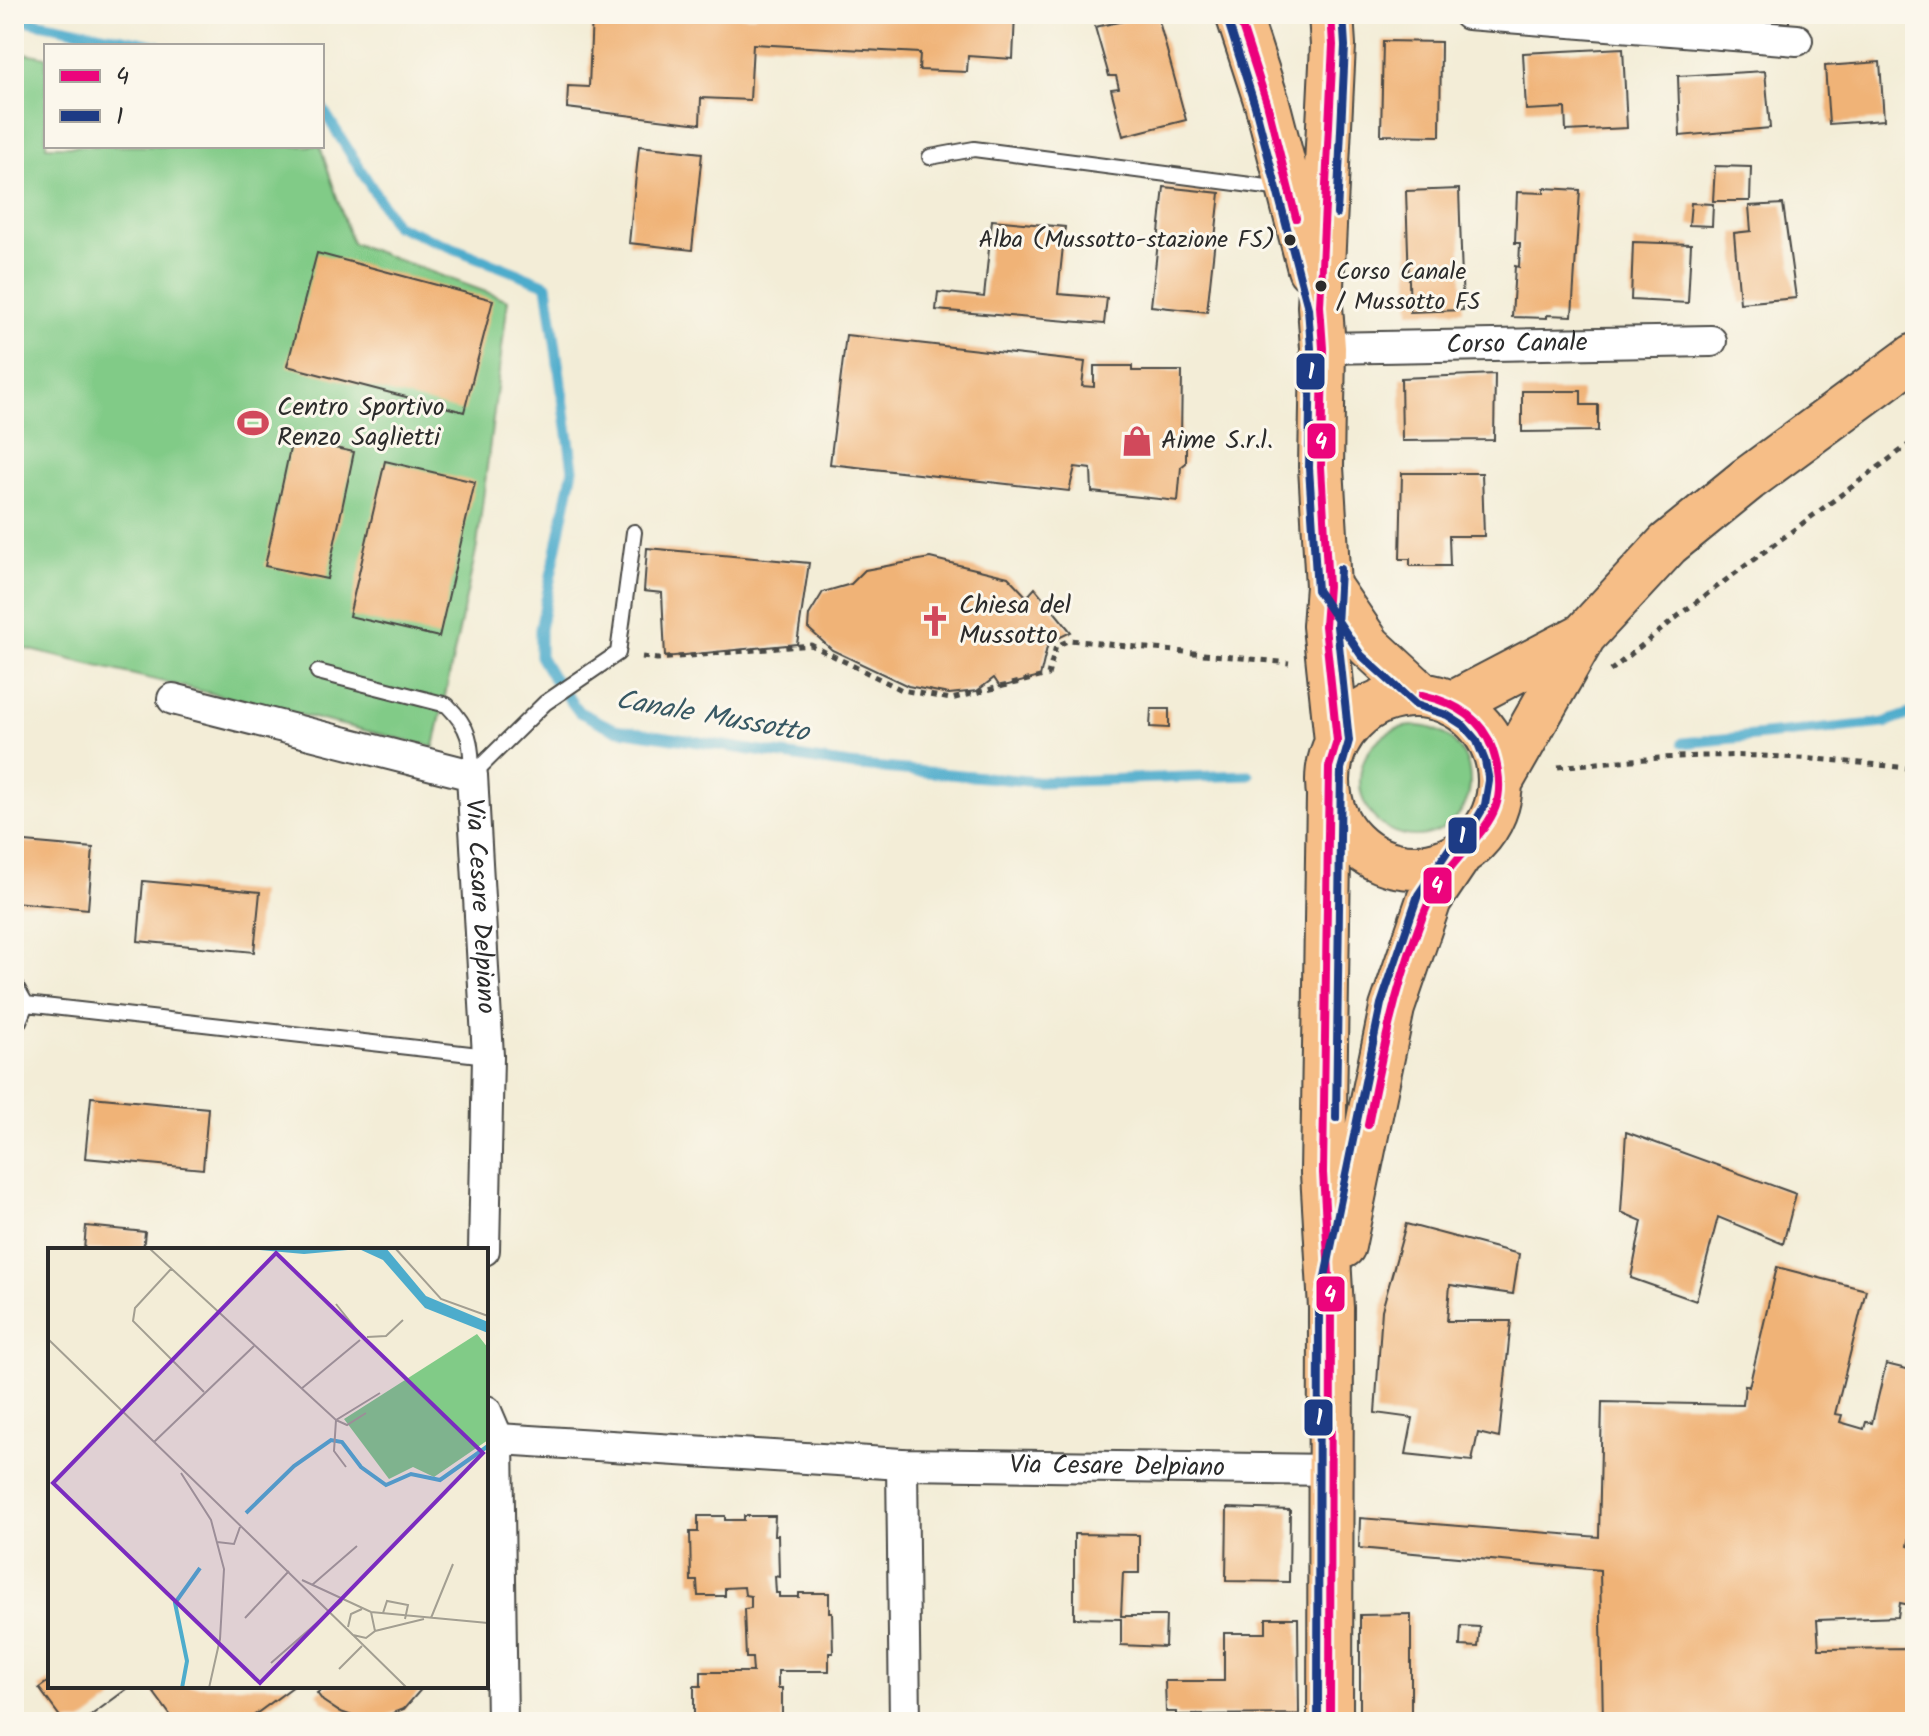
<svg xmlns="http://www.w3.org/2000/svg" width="1929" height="1736" font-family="Kalam,sans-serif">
<rect width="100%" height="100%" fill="#fbf7ec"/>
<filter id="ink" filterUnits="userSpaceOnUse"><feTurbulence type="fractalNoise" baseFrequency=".0125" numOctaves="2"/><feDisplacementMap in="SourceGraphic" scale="16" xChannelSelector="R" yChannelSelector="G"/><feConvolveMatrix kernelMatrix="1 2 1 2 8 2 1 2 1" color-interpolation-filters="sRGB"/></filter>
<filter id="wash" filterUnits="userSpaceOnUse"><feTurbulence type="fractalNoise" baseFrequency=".006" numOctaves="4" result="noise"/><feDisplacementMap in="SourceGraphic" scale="32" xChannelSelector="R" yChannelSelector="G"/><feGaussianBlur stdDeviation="1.8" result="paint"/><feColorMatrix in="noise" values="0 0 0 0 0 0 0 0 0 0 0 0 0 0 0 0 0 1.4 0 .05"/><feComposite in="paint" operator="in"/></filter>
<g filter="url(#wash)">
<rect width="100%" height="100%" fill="#f3edd7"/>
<!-- green -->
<path fill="#81cb87" stroke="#567b59" stroke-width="2" d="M14,51L46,57V146H320L352,243L508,300L477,546L434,747L14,646Z
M1360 781a55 55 0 1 1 110 0a55 55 0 1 1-110 0Z"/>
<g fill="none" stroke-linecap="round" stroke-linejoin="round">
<!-- stream -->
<path stroke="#4daccc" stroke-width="11" d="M14,18L158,46
M322,108L395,225L547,285L573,469L540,629V656L551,675L579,712L614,729L849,765L1039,782L1249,775
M1683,743L1885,723L1915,712"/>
</g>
<g id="blocks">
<!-- building -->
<path fill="#f0b377" d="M592,14L755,16V14H1015L1013,59L968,56L967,72L919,70L920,53L753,44L750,100L701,98L700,124L567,108L568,86L589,87Z
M1157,14L1186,120L1123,136L1111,89L1119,88L1116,76H1109L1095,27Z
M1717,14H1789V23L1717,16Z
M1383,41L1441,42L1440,136L1381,135Z
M1623,48L1627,128L1566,131L1565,108L1526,110L1523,53Z
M1880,62L1884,120L1829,124L1825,66Z
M1765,71L1770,128L1680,136L1678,76Z
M639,146L702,153L692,250L629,243Z
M1715,166L1751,167L1750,201H1713Z
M1164,187L1220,193L1207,312L1151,306Z
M1544,188L1580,190L1572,316L1547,315V318L1512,317L1515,266L1519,267L1520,243H1515L1517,192L1544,193Z
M1459,189L1463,310L1410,312L1406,191Z
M1691,203L1713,204L1712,226L1689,225Z
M1783,204L1796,298L1740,303L1734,233L1751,231L1749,206Z
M992,220L1065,227L1058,294L1107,298L1104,324L936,310L938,292L984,297Z
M1633,242L1691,244L1688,303L1631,300Z
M317,253L493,300L464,412L287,366Z
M846,335L1085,362L1082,386L1094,387V366H1132V371H1182L1181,439L1186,446V463L1181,467L1178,501L1092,492L1091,469L1075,467L1069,491L830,464Z
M1495,374L1494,440L1402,441L1401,378Z
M1522,391H1581V405H1598V431L1522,432Z
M292,439L354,452L327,579L265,566Z
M385,461L475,482L439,637L349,616Z
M1402,473H1482L1484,536H1449L1450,566H1410V559H1400Z
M647,548L809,563L797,644L665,657L662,593L644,591Z
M930,558L1008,577L1027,597L1035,588L1071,632L1048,643L1040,677L1000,687L994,678L977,691L949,694L908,686L832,650L808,628L809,615L823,592L851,584L865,570Z
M1151,709H1169V728L1150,727Z
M14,841L93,848L88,909L14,902Z
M143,881L260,892L254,952L138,941Z
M91,1097L208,1108L203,1169L85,1158Z
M1626,1132L1796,1194L1783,1244L1718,1217L1696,1301L1631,1278L1642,1221L1621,1212Z
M1406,1224L1519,1254L1513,1294L1450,1285L1447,1321H1511L1499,1438L1478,1433L1472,1461L1406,1454L1413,1418L1375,1413L1382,1310Z
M86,1226L145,1232L143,1250H84Z
M1777,1267L1866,1290L1835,1414L1842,1415L1840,1422L1864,1429L1866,1422L1872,1423L1886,1364L1915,1371V1507L1908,1546L1915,1548V1606L1900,1603L1898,1617L1817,1620L1819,1649L1915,1648V1722H1603L1600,1570L1359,1548L1360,1518L1599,1537L1602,1402L1743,1405L1745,1385L1749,1387Z
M1227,1508L1290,1510L1289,1582L1226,1581Z
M698,1516H725V1520H744V1516H775L774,1535H778L779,1577L775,1576L776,1593H779V1597H799V1593H829V1612H832L833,1653H829V1671H778V1688H782V1722H694V1686H701V1672H753L752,1658H746L744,1609L751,1608V1596L745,1595L744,1587L725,1588V1596H698L697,1581H691L690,1532H698Z
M1074,1534L1139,1535V1573H1123L1121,1616H1166L1165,1647L1121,1645V1619L1074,1618Z
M1411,1614V1722H1360V1615Z
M1266,1618H1298L1299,1714L1176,1715V1712H1166L1165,1681H1224V1633H1266Z
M1461,1626L1480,1627L1478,1647L1460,1646Z
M50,1680V1686H131L82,1722H64L39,1688Z
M149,1686H294L245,1722H162L171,1716Z
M327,1686H424L404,1709L381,1718L361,1719L338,1711L323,1701L317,1693Z"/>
</g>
</g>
<g filter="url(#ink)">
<use href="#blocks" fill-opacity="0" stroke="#494845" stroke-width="2"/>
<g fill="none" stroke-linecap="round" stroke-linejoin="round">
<defs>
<path id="lane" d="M930,157L974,149L1282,189
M318,672L447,705C471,729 471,742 472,775
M472,775L545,703L618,653L634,532
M14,983L26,1004L19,1021L14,1025
M26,1004L488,1056"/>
<g id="street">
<path d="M1468,14L1797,40"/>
<path id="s1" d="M1323,348L1711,341"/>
<path id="s2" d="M173,699L472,775L488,1056L484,1250"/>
<path d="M486,1411L498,1439L502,1722"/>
<path id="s3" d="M498,1439L902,1464L1332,1470"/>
<path d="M902,1464L905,1722"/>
</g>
<path id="primary" d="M1238,14L1267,103L1310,269
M1331,14L1333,45L1320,306L1323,348L1321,467L1328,586L1325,626L1337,741
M1328,586L1369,646L1422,695
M1328 781a86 86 0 1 1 172 0a86 86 0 1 1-172 0Z
M1452,704L1584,635
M1501,781L1584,635L1668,544L1748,479L1915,356
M1329,795L1323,1173L1331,1308L1330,1722
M1343,1246L1392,1008L1429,900L1460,854"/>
</defs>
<!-- lane casing -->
<use href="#lane" stroke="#494845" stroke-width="18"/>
<!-- street casing -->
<use href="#street" stroke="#494845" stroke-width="34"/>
<!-- primary casing -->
<use href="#primary" stroke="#494845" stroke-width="48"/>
<!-- path -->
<path stroke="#494845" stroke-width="5" stroke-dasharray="6 6" stroke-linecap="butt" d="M642,657L657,659L811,645L902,690L951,699L1048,675L1056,646L1070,640L1289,663
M1610,671L1687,609L1915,440
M1558,767C1625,760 1693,754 1761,756C1813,758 1864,763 1915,769"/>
<!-- lane -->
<use href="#lane" stroke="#fff" stroke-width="14"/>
<!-- street -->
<use href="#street" stroke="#fff" stroke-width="30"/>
<!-- primary -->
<use href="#primary" stroke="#f6be87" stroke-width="44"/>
<defs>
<path id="bus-1" d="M1238,14L1267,103L1296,218
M1368,1125C1381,1059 1394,993 1418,929C1424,912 1431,895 1441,880C1476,830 1516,817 1492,748C1481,716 1452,702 1422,695
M1330,1722L1331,1308L1323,1173L1329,767L1337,741L1325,626L1328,586L1321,467L1323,348L1320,306L1333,45L1331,14"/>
<path id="bus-2" d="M1227,18L1255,106L1308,308L1311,348L1309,468L1317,590L1361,655L1416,705L1447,715L1464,726L1477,741L1485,761L1489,781L1485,805L1472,827L1451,846L1418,895L1381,1004L1319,1306L1318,1722
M1337,214L1345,46L1343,14
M1336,1118L1341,769L1349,741L1337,626L1340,569"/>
</defs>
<!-- bus-1 casing -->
<use href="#bus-1" stroke="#fbf7ec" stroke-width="14"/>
<!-- bus-2 casing -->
<use href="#bus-2" stroke="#fbf7ec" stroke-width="14"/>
<!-- bus-1 -->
<use href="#bus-1" stroke="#ec047c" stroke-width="8"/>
<!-- bus-2 -->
<use href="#bus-2" stroke="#1d3b85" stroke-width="8"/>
</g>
</g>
<!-- icons -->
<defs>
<symbol id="stadium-bare" viewBox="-9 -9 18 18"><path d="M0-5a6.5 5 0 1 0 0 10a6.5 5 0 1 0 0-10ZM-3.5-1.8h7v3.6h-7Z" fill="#d1495b" stroke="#fbf7ec" stroke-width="2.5" paint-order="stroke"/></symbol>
<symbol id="shop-bare" viewBox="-9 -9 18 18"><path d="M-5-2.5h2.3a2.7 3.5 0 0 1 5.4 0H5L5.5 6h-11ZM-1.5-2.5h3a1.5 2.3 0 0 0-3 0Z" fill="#d1495b" stroke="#fbf7ec" stroke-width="2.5" paint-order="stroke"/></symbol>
<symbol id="church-bare" viewBox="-9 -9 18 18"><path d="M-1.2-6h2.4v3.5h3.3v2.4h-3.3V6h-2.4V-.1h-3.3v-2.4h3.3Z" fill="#d1495b" stroke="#fbf7ec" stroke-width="2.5" paint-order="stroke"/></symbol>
</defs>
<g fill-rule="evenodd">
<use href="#stadium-bare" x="231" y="401" width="44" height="44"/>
<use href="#shop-bare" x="1115" y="419" width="44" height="44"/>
<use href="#church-bare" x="913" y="599" width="44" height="44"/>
</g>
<!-- markers -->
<g fill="#2b2b2b" stroke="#fbf7ec" stroke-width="3">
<circle cx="1290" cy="240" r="7"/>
<circle cx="1321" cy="286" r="7"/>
</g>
<g text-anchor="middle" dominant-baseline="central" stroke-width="6" stroke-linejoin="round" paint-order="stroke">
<!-- bus labels -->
<g font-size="24" fill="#2b2b2b" stroke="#fbf7ec" text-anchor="end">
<text x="1275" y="240">Alba (Mussotto-stazione FS)</text>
<text x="1336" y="272" text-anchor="start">Corso Canale<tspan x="1336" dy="30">/ Mussotto FS</tspan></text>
</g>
<!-- street labels -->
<g font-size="26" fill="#2b2b2b" stroke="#fbf7ec">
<text stroke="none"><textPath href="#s1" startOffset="194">Corso Canale</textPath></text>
<text stroke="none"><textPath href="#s2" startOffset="440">Via Cesare Delpiano</textPath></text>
<text stroke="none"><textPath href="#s3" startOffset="620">Via Cesare Delpiano</textPath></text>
</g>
<!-- poi labels -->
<g font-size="26" fill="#2b2b2b" stroke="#fbf7ec" text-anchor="start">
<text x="277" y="408">Centro Sportivo<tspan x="277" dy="30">Renzo Saglietti</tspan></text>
<text x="1161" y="441">Aime S.r.l.</text>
<text x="959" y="606">Chiesa del<tspan x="959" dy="30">Mussotto</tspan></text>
</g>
<!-- water labels -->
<g font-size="28" font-style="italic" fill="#375863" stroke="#fbf7ec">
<text transform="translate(712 717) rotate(10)">Canale Mussotto</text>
</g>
</g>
<!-- overview -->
<g transform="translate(48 1248)">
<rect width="440" height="440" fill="#f3edd7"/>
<path d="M429,86L440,100V192L386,229L365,219L341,231L296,171Z" fill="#81cb87"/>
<path d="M188,0H338L378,48L440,74V85L377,60L335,12L311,1L256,6Z" fill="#4daccc"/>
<path fill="none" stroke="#4daccc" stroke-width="4" d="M198,265L246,218L283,192L294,194L313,219L338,237L363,226L392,232L440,198M134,440L139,413L127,355L152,320"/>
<path fill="none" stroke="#a39f92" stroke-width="2" d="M101,0L288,172L332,145M347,0L393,51L440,68M123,21L87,60L85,73L156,144M288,56L312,86M319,89L338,88L355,72M0,91L305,387L318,390L327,383L323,364M253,141L312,92M106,194L206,98M298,219L286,203L288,172L299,177L318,165M133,225L163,272L176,321L172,391L161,440M169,294L186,296L192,279M254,332L323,364L440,375M264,337L309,298M335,365L339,353L360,357L357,371M197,370L241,323M383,370L405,316M300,379L303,366L314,361M327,383L376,371M305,387L359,440M223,415L294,353M291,421L314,398"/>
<path fill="#7b2cbf" fill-opacity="0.15" stroke="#7b2cbf" stroke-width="4" d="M228,5L435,205L212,435L5,235Z"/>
<rect width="440" height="440" fill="none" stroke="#2b2b2b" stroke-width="4"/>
</g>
<g stroke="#fbf7ec" stroke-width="3">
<rect x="1295" y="352" width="31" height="39" rx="8" fill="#1d3b85"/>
<rect x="1306" y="422" width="31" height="38" rx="8" fill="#ec047c"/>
<rect x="1447" y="816" width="31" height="39" rx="8" fill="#1d3b85"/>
<rect x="1422" y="866" width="31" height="39" rx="8" fill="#ec047c"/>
<rect x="1315" y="1275" width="31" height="38" rx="8" fill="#ec047c"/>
<rect x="1303" y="1398" width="31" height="39" rx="8" fill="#1d3b85"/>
</g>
<g font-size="22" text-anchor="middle" font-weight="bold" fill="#fff">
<text x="1311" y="379">1</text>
<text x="1321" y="449">4</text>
<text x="1462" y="843">1</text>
<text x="1437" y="893">4</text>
<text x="1330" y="1302">4</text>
<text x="1319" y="1425">1</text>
</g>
<!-- margin -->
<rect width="1929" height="1736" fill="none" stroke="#fbf7ec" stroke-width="48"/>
<!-- legend -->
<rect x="44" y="44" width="280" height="104" fill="#fbf7ec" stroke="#a8a59f" stroke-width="2"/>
<rect x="60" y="70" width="40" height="12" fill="#ec047c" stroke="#a8a59f" stroke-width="2"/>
<text x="116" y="84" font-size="24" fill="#2b2b2b">4</text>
<rect x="60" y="110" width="40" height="12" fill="#1d3b85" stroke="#a8a59f" stroke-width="2"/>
<text x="116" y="124" font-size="24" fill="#2b2b2b">1</text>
</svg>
